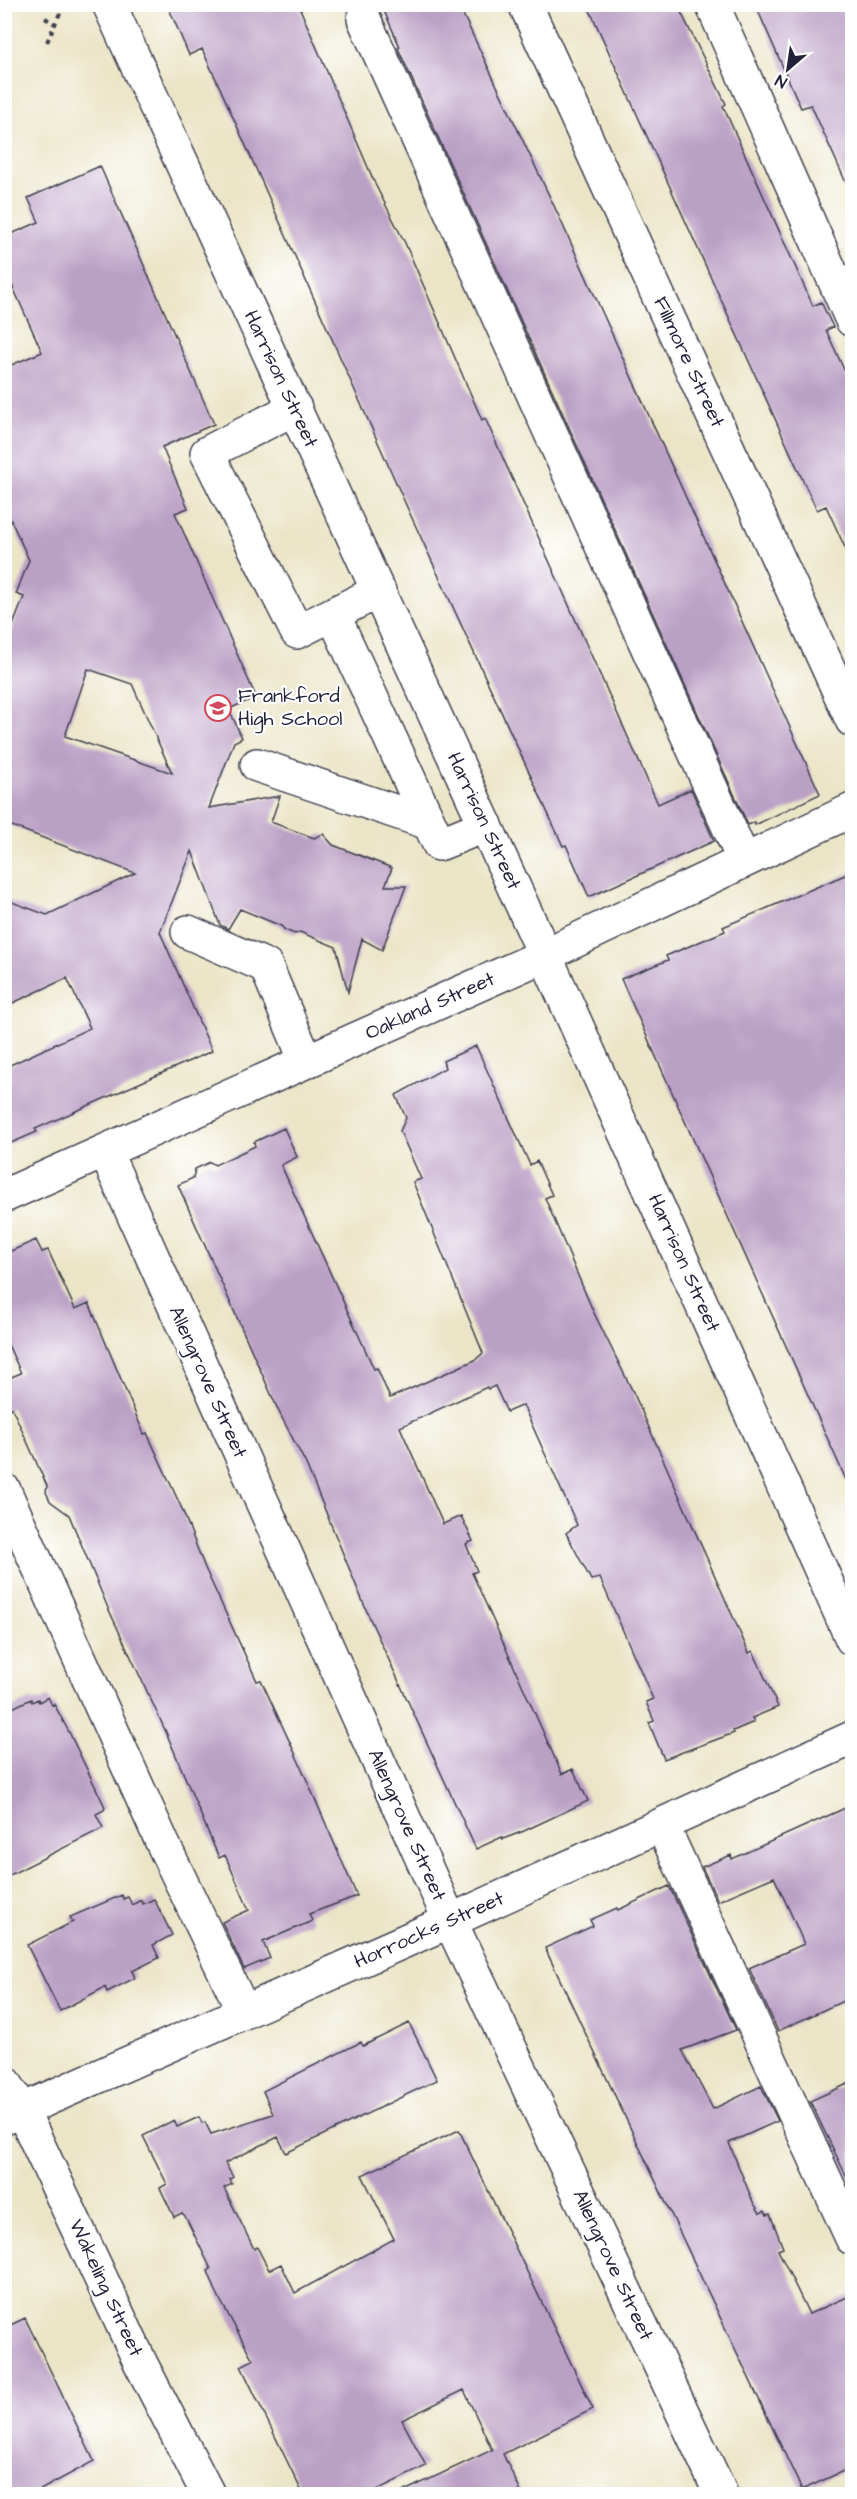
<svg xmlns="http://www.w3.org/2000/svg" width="857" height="2499" font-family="'Architects Daughter',sans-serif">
<rect width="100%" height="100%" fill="#fff"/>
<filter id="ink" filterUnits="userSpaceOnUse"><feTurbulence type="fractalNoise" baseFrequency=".0167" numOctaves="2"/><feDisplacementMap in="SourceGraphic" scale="12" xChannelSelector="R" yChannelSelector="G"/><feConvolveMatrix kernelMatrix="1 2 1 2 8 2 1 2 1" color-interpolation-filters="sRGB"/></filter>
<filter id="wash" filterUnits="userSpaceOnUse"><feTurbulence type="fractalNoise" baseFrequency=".008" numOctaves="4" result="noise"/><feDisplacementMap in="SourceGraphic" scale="24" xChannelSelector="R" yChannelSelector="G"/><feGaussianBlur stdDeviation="1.35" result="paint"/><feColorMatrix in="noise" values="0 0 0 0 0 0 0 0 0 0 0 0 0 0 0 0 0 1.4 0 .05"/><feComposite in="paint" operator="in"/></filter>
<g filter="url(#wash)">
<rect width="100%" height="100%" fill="#ebe5c7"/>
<g id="blocks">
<!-- building -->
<path fill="#bba0c6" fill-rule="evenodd" d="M167,4H298L376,186L405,243L482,420L485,418L658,804L691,789L714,841L589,897L566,845L563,846L406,505L220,88L202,49L189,55Z
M381,4H458L556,210L820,794L755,825V822L748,825L398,48L400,47Z
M587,4H677L726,104L723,106L813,306L821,302L833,327L826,330L852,387V563L826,506L817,510L805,485Z
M755,4H852V196L811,105L801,108Z
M100,166L214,424L162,447L188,508L175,513L256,697L229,709L242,738L234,742L209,808L280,796L271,822L314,838L323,834L333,845L392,868L385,886H406L382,950L362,939L348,992L336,947L300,932L295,934L285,930L281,926L240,909L228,929L220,925L192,851L160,932L212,1051L35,1129L37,1132L4,1146V1059L8,1066L90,1028L67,978L4,1007V899L47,915L135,873L4,823V648L24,597L16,594L29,560L4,505V368L42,352L4,267V237L39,222L28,198ZM88,669L132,684L172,773L65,736Z
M852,872V1493L621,979L668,960L666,956L725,931L723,927Z
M476,1046L530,1165L537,1161L552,1195L545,1198L593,1311L635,1396L749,1653L753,1651L778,1707L752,1718L754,1722L733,1731L734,1733L664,1759L649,1723L654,1721L646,1702L653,1699L600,1578L591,1580L566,1533L577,1525L523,1405L507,1412L495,1386L488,1389L487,1387L400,1427L443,1524L461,1516L473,1541L466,1544L477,1571L472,1573L562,1774L573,1769L588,1801L524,1831L503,1839L502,1837L476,1849L370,1619L306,1464L279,1412L178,1185L193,1178L195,1169L210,1162L215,1165L255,1146L254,1142L284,1128L297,1157L281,1165L374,1369L377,1368L390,1398L475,1360L483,1353L413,1182L421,1179L400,1131L406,1118L396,1095L445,1068L443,1061Z
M36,1240L42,1252L48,1250L75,1309L89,1303L144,1434L147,1433L182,1509L205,1568L257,1681L261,1680L299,1762L357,1896L309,1914L312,1921L263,1942L270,1958L244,1969L222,1922L249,1910L225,1855L219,1858L166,1732L108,1608L69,1515L50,1501L46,1492L47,1486L12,1408L4,1411V1380L21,1373L4,1336V1254Z
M48,1697L52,1705L54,1704L70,1734L105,1807L104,1810L96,1814L103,1828L4,1878V1712L31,1699L32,1702L38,1699L39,1702Z
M852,1805V1997L778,2031L749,1968L804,1944L792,1916L774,1877L718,1901L702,1867L731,1855L732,1859Z
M669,1886L736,2030L682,2050L713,2109L761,2086L778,2121L729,2143L753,2202L760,2213L765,2211L767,2215L770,2214L783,2248L778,2250L809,2314L852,2295V2467L802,2490L545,1948L593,1926L590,1920L617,1908L618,1910Z
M122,1895L123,1899L128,1897L132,1905L141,1900L143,1904L154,1899L172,1935L153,1945L159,1958L132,1971L135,1978L107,1992L105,1987L60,2011L27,1945L73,1922L70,1917Z
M409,2023L437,2080L286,2153L278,2137L225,2163L233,2177L230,2179L232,2184L224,2188L254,2249L257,2247L269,2270L281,2264L295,2293L394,2239L362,2175L459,2130L593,2409L503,2454L522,2494H398L492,2450L464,2390L402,2420L426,2466L369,2494H303L241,2366L253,2360L217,2294L208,2271L211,2269L185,2216L182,2213L174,2217L160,2188L167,2184L143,2136L174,2120L177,2127L199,2117L202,2123L205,2122L211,2134L273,2114L263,2091L361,2042L363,2046Z
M852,2082V2188L810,2101Z
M25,2318L94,2461L33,2494H4V2328Z"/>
</g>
</g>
<g filter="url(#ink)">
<use href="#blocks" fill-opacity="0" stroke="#403f50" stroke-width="1.5"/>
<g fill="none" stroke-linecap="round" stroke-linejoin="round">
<defs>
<path id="minor" d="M109,4L545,955L852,1639
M525,4L852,720
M712,4L852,320
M364,19L744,861
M295,408L207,453L297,632L379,591
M333,614L439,844L486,825
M257,765L429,823
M188,932L266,966L306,1061
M105,1151L450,1921L721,2494
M4,1196L545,955L852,810
M4,1490L163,1844L244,2012
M662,1825L852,2238
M4,2081L22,2110L141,2364L208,2494
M4,2118L450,1921L852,1738"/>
</defs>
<!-- minor casing -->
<use href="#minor" stroke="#403f50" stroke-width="36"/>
<!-- path -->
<path stroke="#403f50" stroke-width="4" stroke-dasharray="4.5 4.5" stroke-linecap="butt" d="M45,18L55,24
M47,42L60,13"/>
<!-- minor -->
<use href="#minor" stroke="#fff" stroke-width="33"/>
</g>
</g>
<!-- icons -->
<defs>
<symbol id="school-ring" viewBox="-11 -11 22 22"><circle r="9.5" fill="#fff" stroke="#d1495b" stroke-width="1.5"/><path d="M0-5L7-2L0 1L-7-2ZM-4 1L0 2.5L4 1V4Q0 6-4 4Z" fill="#d1495b"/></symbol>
</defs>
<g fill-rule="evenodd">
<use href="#school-ring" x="203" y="693" width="30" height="30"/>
</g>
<g text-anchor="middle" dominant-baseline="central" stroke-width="4.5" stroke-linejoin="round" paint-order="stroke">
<!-- street labels -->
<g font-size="20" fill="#22223b" stroke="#fff">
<text transform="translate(689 362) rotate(65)">Fillmore Street</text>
<text transform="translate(281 379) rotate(65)">Harrison Street</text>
<text transform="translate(484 821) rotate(65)">Harrison Street</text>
<text transform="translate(430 1006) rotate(-24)">Oakland Street</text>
<text transform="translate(684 1263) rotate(66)">Harrison Street</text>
<text transform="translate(208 1382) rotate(66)">Allengrove Street</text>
<text transform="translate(407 1825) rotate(66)">Allengrove Street</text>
<text transform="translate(429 1930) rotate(-24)">Horrocks Street</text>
<text transform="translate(613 2265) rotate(65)">Allengrove Street</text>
<text transform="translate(106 2288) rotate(65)">Wakeling Street</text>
</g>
<!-- poi labels -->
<g font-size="20" fill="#22223b" stroke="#fff" text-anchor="start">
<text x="238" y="696">Frankford<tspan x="238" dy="23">High School</tspan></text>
</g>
</g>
<!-- margin -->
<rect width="857" height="2499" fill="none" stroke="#fff" stroke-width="24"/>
<!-- north arrow -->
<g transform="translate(788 69) rotate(209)" stroke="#ffffff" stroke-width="4.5" paint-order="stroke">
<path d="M0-4.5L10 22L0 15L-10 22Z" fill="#22223b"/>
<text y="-9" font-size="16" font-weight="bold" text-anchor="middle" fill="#22223b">N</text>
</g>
</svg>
